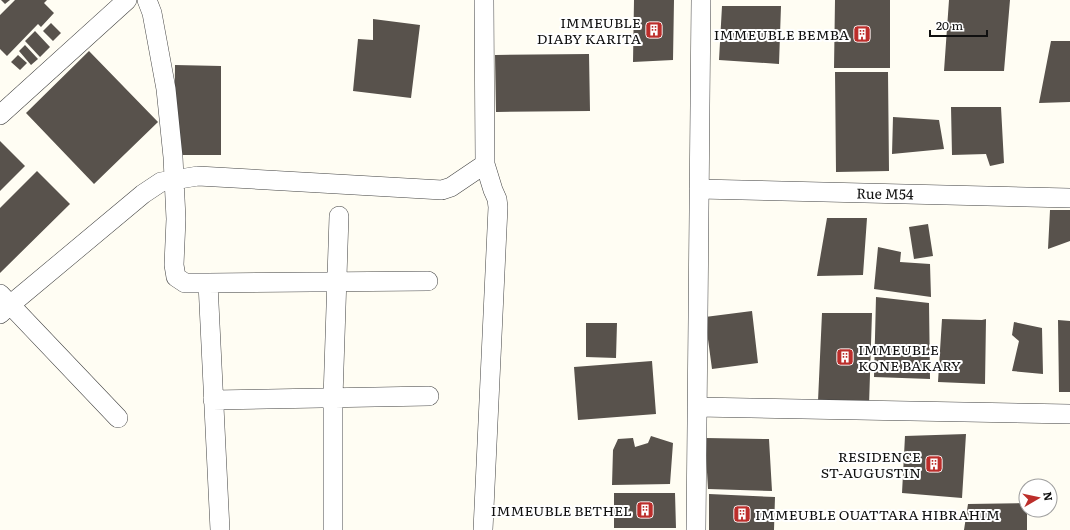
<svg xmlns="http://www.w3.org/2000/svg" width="1070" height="530" font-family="Literata,serif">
<rect width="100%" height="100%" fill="#fffdf3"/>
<!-- building -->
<path fill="#58524c" d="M1,0H10L5,4Z
M15,0H47L44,3L54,13L41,27L38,24L7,56L0,49V15Z
M634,0H674L673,60L633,62Z
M835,0H890V68H834Z
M949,0H1010L1004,71H944Z
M722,6H781L779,64L719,60Z
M373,19L420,25L411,98L353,91L358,39L373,40Z
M51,23L61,33L53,41L43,31Z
M35,31L50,47L40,57L25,41Z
M1051,41H1070V102L1039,103Z
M25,45L38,59L31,65L19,51Z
M89,51L158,122L94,184L26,113Z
M589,54L590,111L496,112L495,55Z
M18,55L27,63L20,70L11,62Z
M175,65L221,66V155H174Z
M835,72H888L889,171L836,172Z
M951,107H1001L1004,163L990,166L986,154L952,155Z
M893,117L939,120L944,149L892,154Z
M0,141L25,166L0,191Z
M37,171L70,204L0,273V208Z
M1050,210H1070V241L1048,249Z
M827,218H867L863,275L817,276Z
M928,224L933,256L914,259L909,227Z
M878,247L901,252L900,262L930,264L931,297L874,289Z
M876,297L929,303L930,379L874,377Z
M752,311L758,363L712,369L705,317Z
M822,313H872L869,405L818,401Z
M942,319L982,320L986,319L985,384L938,382Z
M1058,320L1070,321V392H1059Z
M1014,322L1042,328L1043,374L1012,371L1019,341L1012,335Z
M586,323H617L616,358L586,357Z
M652,361L656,414L578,420L574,367Z
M966,434L962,498L902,493L905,436Z
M651,436L673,443L670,484L612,485L613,450L618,439L633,438L635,447L648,443Z
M705,438L769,439L772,491L708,489Z
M614,493H675L676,528H614Z
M709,494L775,497L774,530H709Z
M1026,503V510H1027V530H964L968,504Z"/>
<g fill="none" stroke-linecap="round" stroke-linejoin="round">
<defs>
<path id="minor" d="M147,0L152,13L166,89L173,157L176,219L174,265L176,277L185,283H208L428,281
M0,115L127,0
M699,189L1070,198
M208,283L220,530
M0,294L118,418
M0,314L10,305L143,194L161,182L198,176L442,190L451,187L485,164
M213,400L429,396
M697,407L1070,414
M333,530V398L339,216
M483,530L498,207L497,199L493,190L485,164L484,0
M696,530L701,0"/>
</defs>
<!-- minor casing -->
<use href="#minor" stroke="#434343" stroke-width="20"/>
<!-- minor -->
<use href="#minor" stroke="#fff" stroke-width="19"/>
</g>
<!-- icons -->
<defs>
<symbol id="building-square" viewBox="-11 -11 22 22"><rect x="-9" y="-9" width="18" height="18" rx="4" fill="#bc2e2b" stroke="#fff"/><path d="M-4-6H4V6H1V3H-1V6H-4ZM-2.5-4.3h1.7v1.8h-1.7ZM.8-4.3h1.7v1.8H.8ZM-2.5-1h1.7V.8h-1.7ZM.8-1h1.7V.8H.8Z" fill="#fff"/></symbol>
</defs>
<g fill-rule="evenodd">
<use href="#building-square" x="644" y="20" width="20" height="20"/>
<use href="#building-square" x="852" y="24" width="20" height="20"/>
<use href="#building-square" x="835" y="347" width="20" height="20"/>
<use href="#building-square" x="924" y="454" width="20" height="20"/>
<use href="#building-square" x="635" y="500" width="20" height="20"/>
<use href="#building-square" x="732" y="504" width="20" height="20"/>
</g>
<g text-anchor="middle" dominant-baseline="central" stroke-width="4" stroke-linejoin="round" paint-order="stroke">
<!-- poi labels -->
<g font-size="14" fill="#101010" stroke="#fff" text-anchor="end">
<text x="641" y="22">IMMEUBLE<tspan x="641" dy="16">DIABY KARITA</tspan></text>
<text x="849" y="34">IMMEUBLE BEMBA</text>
<text x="858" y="349" text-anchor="start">IMMEUBLE<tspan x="858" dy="16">KONE BAKARY</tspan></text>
<text x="921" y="456">RESIDENCE<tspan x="921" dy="16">ST-AUGUSTIN</tspan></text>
<text x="632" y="510">IMMEUBLE BETHEL</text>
<text x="755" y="514" text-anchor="start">IMMEUBLE OUATTARA HIBRAHIM</text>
</g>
<!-- street labels -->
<g font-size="14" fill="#101010" stroke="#fff">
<text transform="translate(885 193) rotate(1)">Rue M54</text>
</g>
</g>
<!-- north arrow -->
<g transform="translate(1038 498) rotate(81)"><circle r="19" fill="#ffffff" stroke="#9f9f9f"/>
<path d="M0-3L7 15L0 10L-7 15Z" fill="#bc2e2b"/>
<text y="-6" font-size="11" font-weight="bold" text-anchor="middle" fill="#101010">N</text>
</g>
<!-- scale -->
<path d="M930 30v6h57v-6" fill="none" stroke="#101010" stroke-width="2"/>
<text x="936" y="30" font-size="12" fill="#101010" stroke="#ffffff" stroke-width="3" paint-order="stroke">20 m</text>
</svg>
